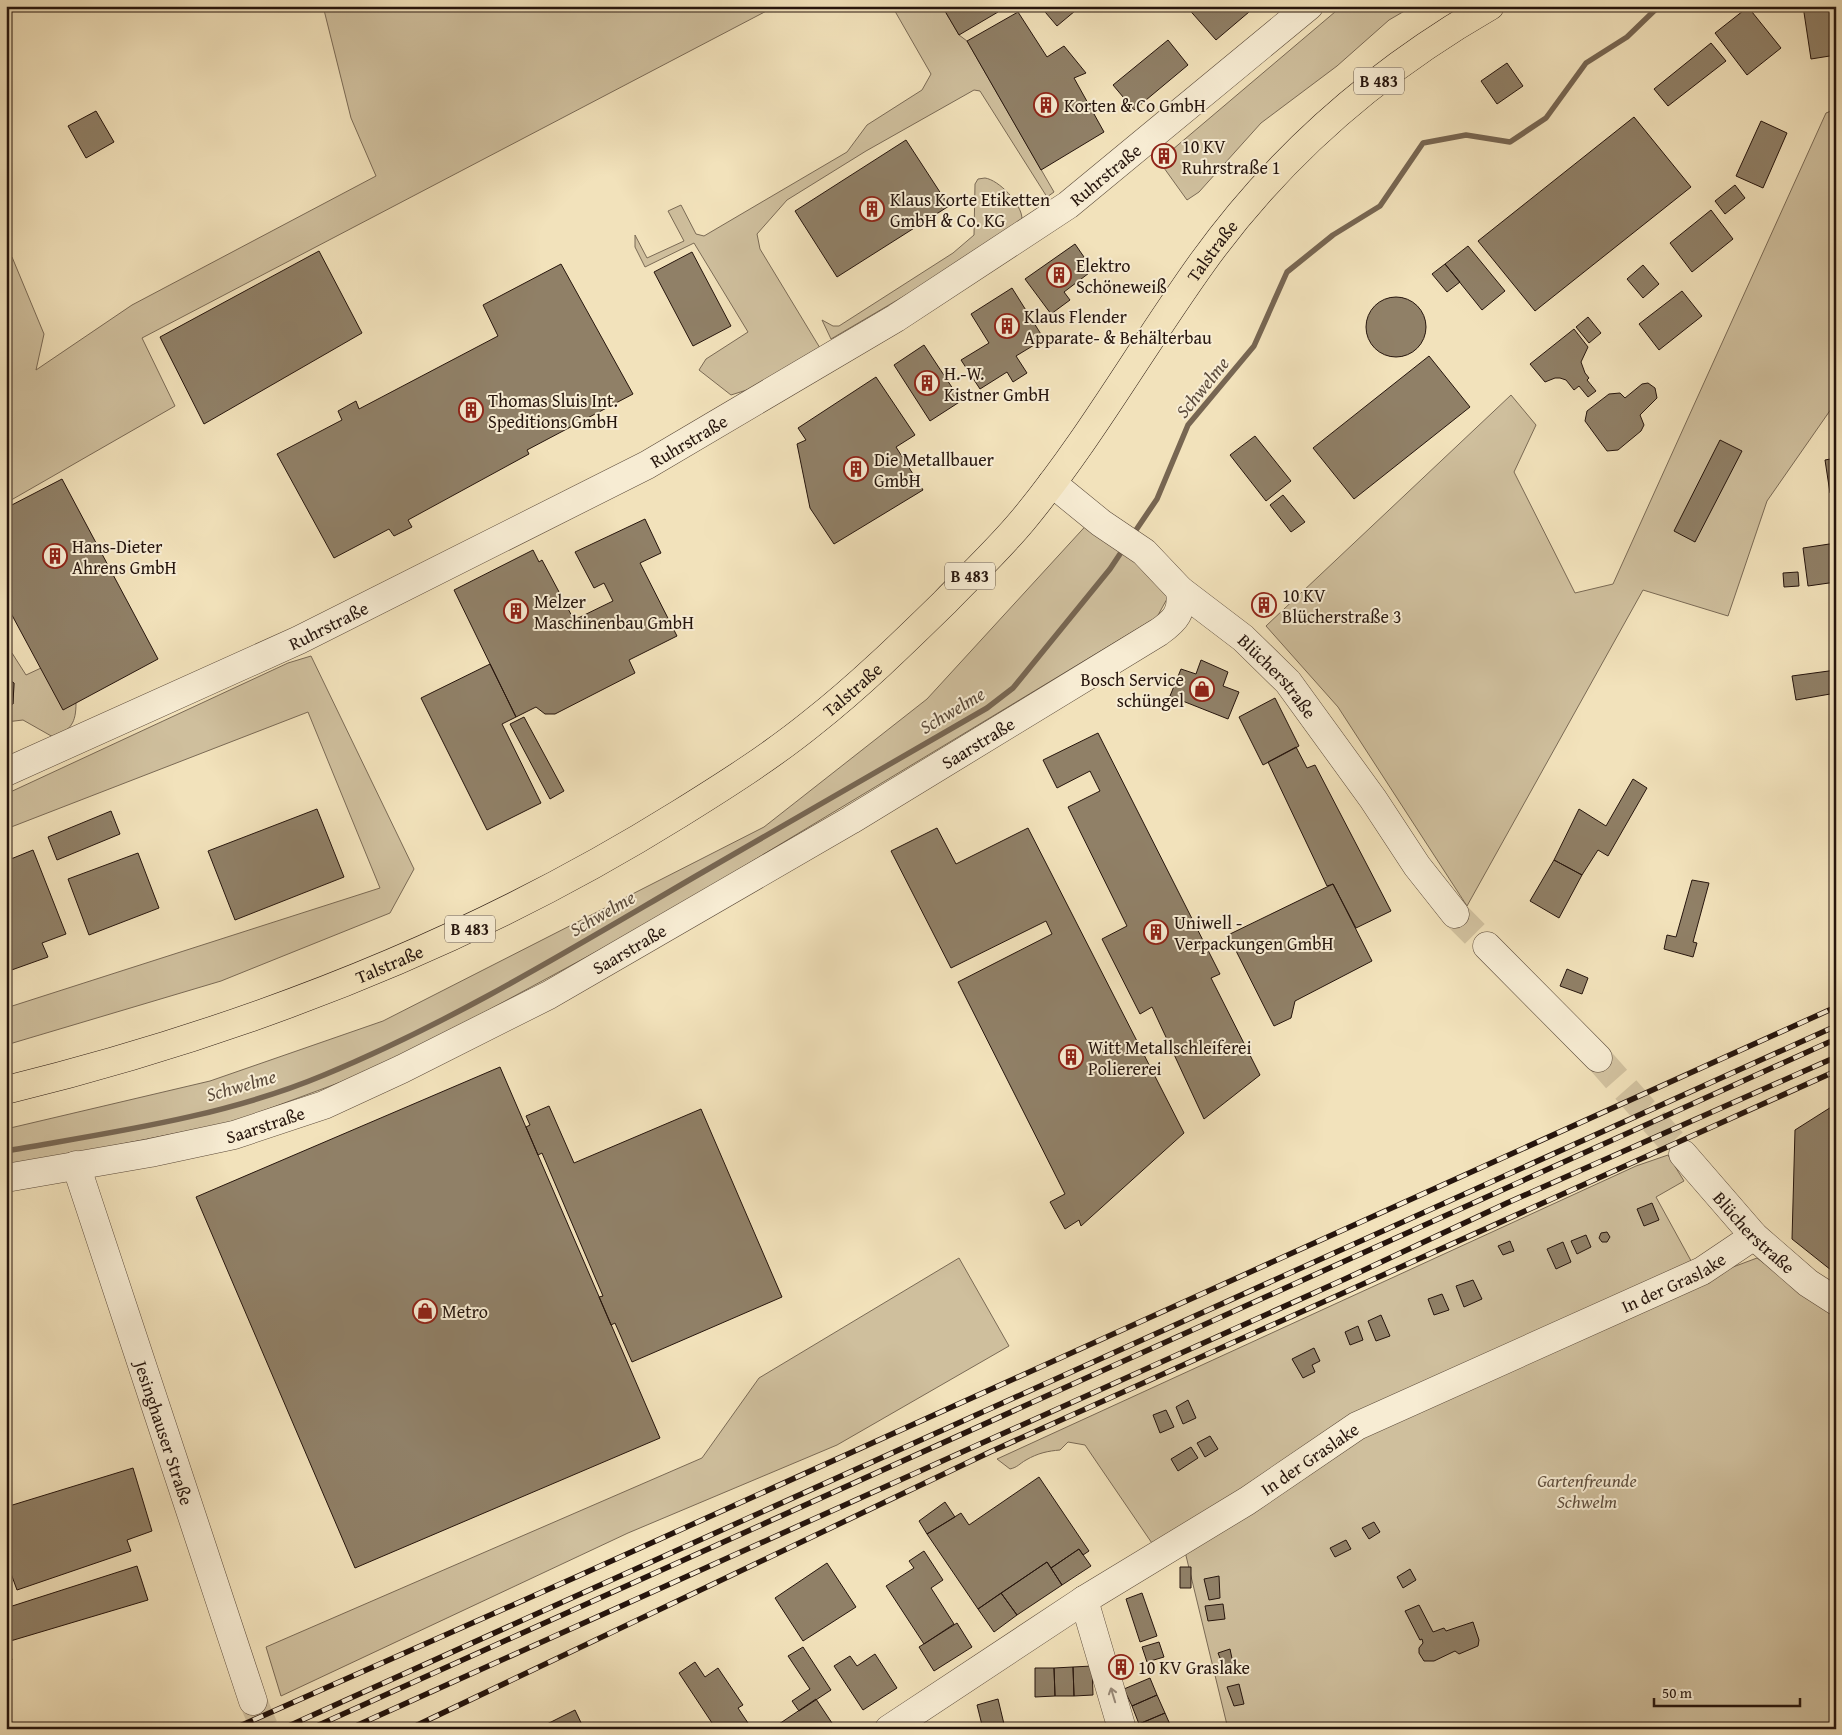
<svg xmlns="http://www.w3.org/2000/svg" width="1842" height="1735" font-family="'Gentium Book Plus',serif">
<rect width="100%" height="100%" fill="#f2e2bb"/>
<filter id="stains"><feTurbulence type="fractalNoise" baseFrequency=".004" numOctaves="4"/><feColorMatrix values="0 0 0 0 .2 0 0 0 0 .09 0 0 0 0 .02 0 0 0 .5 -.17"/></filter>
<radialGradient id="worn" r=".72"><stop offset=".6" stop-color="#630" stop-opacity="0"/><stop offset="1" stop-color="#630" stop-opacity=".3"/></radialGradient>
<!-- green -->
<path fill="#cfbf9d" stroke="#7a6a55" d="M323,6H776L142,338L175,406L6,503V258L12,257L44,334L36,370L132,305L376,176L351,118Z
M892,6H942L959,35L967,41L1054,192L1047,197L980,91L974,90L866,151L787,200L757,234L760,249L820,348L753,388L731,395L699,370L706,359L748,332L694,243L645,267L635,247V235L647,258L684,241L668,211L681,205L696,234L704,236L847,152L867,125L922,90L931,74Z
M1342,6H1413L1389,20L1337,66L1261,123L1199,192L1187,200L1159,161Z
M1836,109V402L1767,501L1728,616L1643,590L1467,906L1338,707L1266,626L1511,395L1536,425L1514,472L1575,593L1613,584L1826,113Z
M985,178C999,180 1022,204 1022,219L928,282L831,339L822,320L833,326H839L953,253L974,235L975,184L978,179Z
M1092,519L1178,579L1157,617L653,921L387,1065L233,1122L6,1167V1129L210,1081L383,1021L764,827L927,699Z
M12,653L26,675L41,668L76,703C76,723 71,730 53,737L23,720L6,722L8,705L13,704L14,683L6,678V655Z
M311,656L414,869L390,913L221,981L6,1045V1008L380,888L308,712L6,829V794L288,663Z
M1668,1155L1684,1181L1656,1197L1701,1279L1757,1258L1836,1316V1729H1228L1181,1535L1158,1552L1085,1445L1068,1442L1060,1450C1048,1451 1038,1453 1026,1460C1019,1464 1018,1467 1010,1469L997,1459L1636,1166Z
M959,1258L1009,1346L837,1445L628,1533L281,1696L266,1647L702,1458L759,1378Z"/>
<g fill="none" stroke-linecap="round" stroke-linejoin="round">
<!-- stream -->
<path stroke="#776652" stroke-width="5.5" d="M1132,536L1157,499L1188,425L1254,346L1287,272L1333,235L1380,206L1423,143L1466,135L1510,142L1546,118L1586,63L1627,37L1655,10L1666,6
M6,1151C113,1132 224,1117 324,1075C457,1020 579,944 703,872C798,817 893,763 987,708L1013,688L1110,569L1124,548"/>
</g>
<!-- building -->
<path fill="#908067" stroke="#26150d" d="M942,6H995L998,12L959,35Z
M1040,6H1081L1057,26Z
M1186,6H1244L1249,12L1216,40Z
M1803,6H1836V55L1811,59Z
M1748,7L1781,48L1747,75L1715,33Z
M1018,12L1047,57L1064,46L1086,73L1074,78L1104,132L1041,170L967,41Z
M1168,40L1188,65L1134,110L1113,85Z
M1711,43L1726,61L1668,106L1654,89Z
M1507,63L1523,86L1497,104L1481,81Z
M96,111L114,142L86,158L68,126Z
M1634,117L1691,187L1535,311L1478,241Z
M1761,121L1787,133L1763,188L1736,176Z
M906,140L949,206L837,277L795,211Z
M1735,185L1745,198L1725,214L1715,201Z
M1711,210L1733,239L1692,272L1670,243Z
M1075,244L1093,270L1064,292L1070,300L1051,314L1025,279Z
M1468,246L1505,291L1482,310L1445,264Z
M319,251L362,333L204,424L160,337Z
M692,252L731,326L693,346L654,272Z
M561,264L633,394L527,450L529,454L408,520L412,527L394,536L389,529L334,558L277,454L342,420L338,411L356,401L359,409L498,336L483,305Z
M1445,264L1460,282L1447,292L1432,274Z
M1643,265L1659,284L1643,298L1627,279Z
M1012,288L1044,339L1016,356L1027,373L1013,382L1007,372L980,389L961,360L989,343L971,314Z
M1682,291L1702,316L1659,350L1639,324Z
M1366 327a30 30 0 1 1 60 0a30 30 0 1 1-60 0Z
M1588,317L1601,333L1589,343L1576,327Z
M1574,329L1588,347L1581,362L1585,373L1589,378L1587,380L1596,391L1588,397L1579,386L1574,390L1566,380L1560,378H1555L1545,382L1530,364Z
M924,345L961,401L930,421L894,365Z
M1429,356L1470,407L1354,499L1313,448Z
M876,377L915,435L896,447L923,490L834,544L810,508L797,444L806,440L798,428Z
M1648,383L1655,388L1657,398L1640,415L1644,425L1641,431L1618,450L1607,451L1585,421L1587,411L1609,394L1620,393L1625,398L1642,384Z
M1255,436L1291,481L1266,501L1230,455Z
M1720,440L1742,451L1695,542L1674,531Z
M1836,458V492L1830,493L1825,460Z
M62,479L158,659L63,710L6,604V508Z
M1283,495L1305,522L1291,532L1270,505Z
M645,519L661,553L640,563L677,636L629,660L635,673L555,714H545L536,707L516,717L454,590L533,550L539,562L542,560L574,620L613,601L604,583L594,588L575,552Z
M1836,543V582L1808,586L1803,548Z
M1798,572L1799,586L1784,587L1783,573Z
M1201,660L1228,672L1223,686L1239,692L1228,719L1170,696L1181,669L1196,674Z
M490,664L516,717L502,724L541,803L487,830L421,698Z
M1836,670V693L1796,700L1792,676Z
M6,678L14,683L13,704L8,705L6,713Z
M1275,698L1299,746L1263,765L1239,717Z
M524,717L564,791L550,799L510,724Z
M1098,733L1220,974L1211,978L1260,1075L1204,1119L1152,1007L1140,1014L1102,939L1127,926L1068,807L1100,791L1090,771L1057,788L1043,760Z
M1296,747L1307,768L1315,765L1391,911L1356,928L1333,884L1327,886L1268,762Z
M1633,779L1647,788L1608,856L1598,850L1582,875L1554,860L1579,809L1606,826Z
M317,809L344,877L235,920L208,851Z
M111,811L120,834L57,860L48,837Z
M937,828L956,864L1028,828L1184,1133L1081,1226L1079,1220L1065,1229L1050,1202L1065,1194L958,982L1052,934L1046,921L951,968L891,851Z
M33,850L66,934L42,943L48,957L6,972V861Z
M138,853L159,908L89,935L68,879Z
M1554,860L1582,875L1559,918L1530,901Z
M1692,880L1709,883L1693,942L1697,943L1693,957L1664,949L1667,935L1676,937Z
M1333,884L1372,961L1295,1001L1291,1018L1274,1026L1228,935Z
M1567,969L1588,978L1582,994L1560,986Z
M500,1067L660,1438L355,1568L196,1197Z
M1836,1104V1274L1792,1239L1795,1130Z
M549,1106L574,1163L701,1109L782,1297L632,1362L615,1323L611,1325L599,1297L603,1296L542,1153L538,1155L526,1127L530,1125L526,1116Z
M1652,1203L1659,1220L1644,1226L1637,1209Z
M1607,1232L1610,1237L1607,1242H1602L1599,1238L1601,1233Z
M1586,1235L1591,1247L1577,1254L1571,1241Z
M1510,1241L1514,1251L1503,1255L1498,1246Z
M1563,1242L1571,1262L1556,1269L1547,1249Z
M1473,1280L1482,1299L1464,1307L1456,1286Z
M1442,1294L1449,1310L1434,1315L1428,1299Z
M1381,1315L1390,1336L1376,1341L1368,1321Z
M1358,1326L1363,1340L1350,1345L1345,1332Z
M1314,1348L1320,1361L1312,1365L1315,1372L1303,1378L1292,1359Z
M1188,1400L1196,1418L1183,1424L1176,1407Z
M1166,1410L1174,1427L1160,1433L1153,1415Z
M1210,1436L1218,1449L1205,1457L1197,1443Z
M1191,1447L1198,1458L1178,1471L1171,1459Z
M133,1468L152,1531L127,1540L131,1551L17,1590L6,1560V1507Z
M1039,1477L1089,1551L1083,1555L1079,1549L1051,1568L1047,1562L978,1609L927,1534L961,1513L969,1525Z
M945,1502L955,1517L927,1534L919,1521Z
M1374,1522L1380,1532L1369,1539L1362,1528Z
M1346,1540L1351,1549L1335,1557L1330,1548Z
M1079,1549L1091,1566L1062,1585L1051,1568Z
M924,1551L943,1580L931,1588L954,1624L924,1644L886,1586L914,1568L909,1561Z
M1047,1562L1062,1585L1017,1615L1001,1593Z
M827,1563L856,1607L803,1641L775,1598Z
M137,1566L148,1600L7,1642L12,1660L6,1662V1608Z
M1180,1567H1191V1588H1180Z
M1410,1569L1416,1580L1403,1588L1397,1577Z
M1219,1576L1220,1598L1209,1600L1204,1579Z
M1001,1593L1017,1615L994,1632L978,1609Z
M1142,1593L1157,1636L1140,1642L1126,1599Z
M1223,1604L1225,1619L1208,1621L1205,1606Z
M1419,1605L1433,1632L1444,1628L1446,1631L1473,1622L1479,1640L1478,1646L1459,1654L1455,1651L1434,1661H1424L1419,1653V1648L1423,1643L1422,1639L1420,1640L1405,1611Z
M957,1623L972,1647L934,1671L919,1647Z
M1159,1642L1164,1657L1147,1662L1142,1647Z
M803,1647L831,1690L799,1711L792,1701L810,1689L788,1656Z
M1230,1649L1234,1668L1225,1671L1218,1653Z
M875,1654L897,1688L863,1710L834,1666L850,1656L857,1666Z
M695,1662L705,1677L718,1668L743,1705L738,1708L752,1729H716L679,1673Z
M1092,1666L1093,1695L1074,1696L1073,1667Z
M1073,1667L1074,1696H1055L1054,1668Z
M1035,1668H1054L1055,1696L1035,1697Z
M1150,1678L1157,1695L1132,1706L1124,1689Z
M1239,1684L1244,1704L1234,1706L1227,1687Z
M1157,1695L1165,1713L1139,1724L1132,1706Z
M816,1699L834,1726L830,1729H782L779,1724Z
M998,1699L1004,1724L983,1729L977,1705Z
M575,1710L584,1729H537Z
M1165,1713L1172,1729H1141L1139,1724Z"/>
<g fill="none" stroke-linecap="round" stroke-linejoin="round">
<!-- minor-tunnel -->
<path stroke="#d3c3a1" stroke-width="28" stroke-dasharray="28 14" stroke-linecap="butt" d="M1455,914L1487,946
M1598,1058L1683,1154
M253,1701L265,1729"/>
<defs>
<g id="minor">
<path id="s1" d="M1052,483L1101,523L1144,552L1180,590L1243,638L1288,682L1373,799L1417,866L1455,914"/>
<path id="s2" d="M6,772L299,640L647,465L896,318L1068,205L1309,6"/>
<path d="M1487,946L1598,1058"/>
<path id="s3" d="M1683,1154L1754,1236L1808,1283L1836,1301"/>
<path id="s4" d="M76,1165L253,1701"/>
<path id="s5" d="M6,1178L150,1153L234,1135L324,1105L402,1069L549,995L851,820L1159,632C1176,620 1183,612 1180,590"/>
<path d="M1084,1600L1122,1729"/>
<path id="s6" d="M889,1729L1084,1600L1247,1501L1357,1426L1702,1271L1754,1236"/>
</g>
<g id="major">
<path id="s7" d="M6,1090C242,1032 472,943 679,814C724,786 770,757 812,723C859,686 902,644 945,602C971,575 999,549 1023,520C1090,439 1141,348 1202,263C1278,157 1377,71 1490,6"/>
</g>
</defs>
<!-- minor casing -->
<use href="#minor" stroke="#594838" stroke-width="29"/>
<!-- major casing -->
<use href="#major" stroke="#26150d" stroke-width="29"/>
<!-- minor -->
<use href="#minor" stroke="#f7ecd3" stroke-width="28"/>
<!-- major -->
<use href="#major" stroke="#f2e2bb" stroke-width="28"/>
<defs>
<path id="rail" d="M233,1729L576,1577L1836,1007
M282,1729L1836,1026
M310,1729L1836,1039
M349,1729L1345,1279L1507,1203L1836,1057
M409,1729L990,1452L1836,1071"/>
</defs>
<!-- rail casing -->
<use href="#rail" stroke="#26150d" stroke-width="5.5"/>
<!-- rail -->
<use href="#rail" stroke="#f7ecd3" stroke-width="4" stroke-dasharray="11" stroke-linecap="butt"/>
</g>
<!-- one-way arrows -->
<defs><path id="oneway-shaft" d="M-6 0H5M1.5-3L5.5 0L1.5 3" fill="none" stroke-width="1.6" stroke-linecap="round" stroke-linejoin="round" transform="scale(1.25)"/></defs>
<use stroke="#998b7a" href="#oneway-shaft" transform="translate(1113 1695) rotate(-107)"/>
<!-- icons -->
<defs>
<symbol id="building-ring" viewBox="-11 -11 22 22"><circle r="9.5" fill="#f7ecd3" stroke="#8f2418" stroke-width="1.5"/><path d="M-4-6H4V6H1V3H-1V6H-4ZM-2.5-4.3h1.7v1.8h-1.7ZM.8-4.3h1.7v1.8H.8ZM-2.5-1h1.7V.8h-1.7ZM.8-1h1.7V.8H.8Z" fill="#8f2418"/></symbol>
<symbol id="shop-ring" viewBox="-11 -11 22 22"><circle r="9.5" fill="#f7ecd3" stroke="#8f2418" stroke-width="1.5"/><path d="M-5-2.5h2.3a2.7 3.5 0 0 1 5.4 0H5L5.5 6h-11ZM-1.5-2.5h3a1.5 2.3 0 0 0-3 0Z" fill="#8f2418"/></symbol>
</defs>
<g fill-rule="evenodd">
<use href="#building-ring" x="1032" y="91" width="28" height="28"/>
<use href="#building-ring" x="1150" y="142" width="28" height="28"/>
<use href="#building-ring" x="858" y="195" width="28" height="28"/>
<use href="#building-ring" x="1045" y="261" width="28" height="28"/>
<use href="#building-ring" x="993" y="312" width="28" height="28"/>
<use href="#building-ring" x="913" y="369" width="28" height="28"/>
<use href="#building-ring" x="457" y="396" width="28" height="28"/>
<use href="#building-ring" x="842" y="455" width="28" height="28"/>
<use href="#building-ring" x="41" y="542" width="28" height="28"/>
<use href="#building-ring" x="1250" y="591" width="28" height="28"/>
<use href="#building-ring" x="502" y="597" width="28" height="28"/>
<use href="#shop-ring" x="1188" y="675" width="28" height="28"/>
<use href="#building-ring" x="1142" y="918" width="28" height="28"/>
<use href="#building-ring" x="1057" y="1043" width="28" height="28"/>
<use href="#shop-ring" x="411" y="1297" width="28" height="28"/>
<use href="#building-ring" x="1107" y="1653" width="28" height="28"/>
</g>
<g text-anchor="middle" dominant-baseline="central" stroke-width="4" stroke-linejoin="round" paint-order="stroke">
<!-- shield labels -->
<g fill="#f7ecd3" stroke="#655648" stroke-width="1">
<rect x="1354" y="67.5" width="50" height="27" rx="4"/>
<rect x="945" y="562.5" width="50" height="27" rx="4"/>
<rect x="445" y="915.5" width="50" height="27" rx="4"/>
</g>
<g font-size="16" font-weight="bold" fill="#26150d">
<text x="1379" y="81">B 483</text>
<text x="970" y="576">B 483</text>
<text x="470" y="929">B 483</text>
</g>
<!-- poi labels -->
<g font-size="18" fill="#26150d" stroke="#f7ecd3" text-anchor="start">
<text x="1064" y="105">Korten &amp; Co GmbH</text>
<text x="1182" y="146">10 KV<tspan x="1182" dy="21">Ruhrstraße 1</tspan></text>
<text x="890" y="199">Klaus Korte Etiketten<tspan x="890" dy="21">GmbH &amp; Co. KG</tspan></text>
<text x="1076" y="265">Elektro<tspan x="1076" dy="21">Schöneweiß</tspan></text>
<text x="1024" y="316">Klaus Flender<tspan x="1024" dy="21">Apparate- &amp; Behälterbau</tspan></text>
<text x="944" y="373">H.-W.<tspan x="944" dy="21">Kistner GmbH</tspan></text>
<text x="488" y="400">Thomas Sluis Int.<tspan x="488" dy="21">Speditions GmbH</tspan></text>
<text x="874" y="459">Die Metallbauer<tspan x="874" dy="21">GmbH</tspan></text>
<text x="72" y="546">Hans-Dieter<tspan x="72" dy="21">Ahrens GmbH</tspan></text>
<text x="1282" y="595">10 KV<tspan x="1282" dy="21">Blücherstraße 3</tspan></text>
<text x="534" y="601">Melzer<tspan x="534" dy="21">Maschinenbau GmbH</tspan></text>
<text x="1184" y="679" text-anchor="end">Bosch Service<tspan x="1184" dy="21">schüngel</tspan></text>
<text x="1174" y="922">Uniwell -<tspan x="1174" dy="21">Verpackungen GmbH</tspan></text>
<text x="1088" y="1047">Witt Metallschleiferei<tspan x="1088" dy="21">Poliererei</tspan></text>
<text x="442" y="1311">Metro</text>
<text x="1138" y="1667">10 KV Graslake</text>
</g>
<!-- street labels -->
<g font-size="18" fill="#26150d" stroke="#f7ecd3">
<text stroke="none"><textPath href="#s2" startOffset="1254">Ruhrstraße</textPath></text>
<text stroke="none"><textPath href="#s7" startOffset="1514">Talstraße</textPath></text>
<text stroke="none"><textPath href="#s2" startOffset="759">Ruhrstraße</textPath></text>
<text stroke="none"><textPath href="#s2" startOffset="354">Ruhrstraße</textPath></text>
<text stroke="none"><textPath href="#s1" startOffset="298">Blücherstraße</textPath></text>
<text stroke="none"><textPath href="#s7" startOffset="944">Talstraße</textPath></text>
<text stroke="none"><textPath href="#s5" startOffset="1075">Saarstraße</textPath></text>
<text stroke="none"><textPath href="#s5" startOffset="670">Saarstraße</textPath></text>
<text stroke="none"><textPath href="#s7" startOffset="404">Talstraße</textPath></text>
<text stroke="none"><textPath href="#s5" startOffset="265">Saarstraße</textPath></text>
<text stroke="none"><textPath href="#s3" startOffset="106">Blücherstraße</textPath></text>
<text stroke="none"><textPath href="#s6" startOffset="905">In der Graslake</textPath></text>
<text stroke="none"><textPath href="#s4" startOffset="282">Jesinghauser Straße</textPath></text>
<text stroke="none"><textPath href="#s6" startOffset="500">In der Graslake</textPath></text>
</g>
<!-- park labels -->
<g font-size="18" font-style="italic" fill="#61503f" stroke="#f7ecd3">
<text x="1587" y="1480">Gartenfreunde<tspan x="1587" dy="21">Schwelm</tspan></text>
</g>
<!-- water labels -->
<g font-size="19" font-style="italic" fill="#5c4b3b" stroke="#f7ecd3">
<text transform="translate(1202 387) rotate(-51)">Schwelme</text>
<text transform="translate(952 710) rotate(-31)">Schwelme</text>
<text transform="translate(602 913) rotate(-30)">Schwelme</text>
<text transform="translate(241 1085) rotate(-16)">Schwelme</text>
</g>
</g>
<!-- margin -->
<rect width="1842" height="1735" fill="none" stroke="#f2e2bb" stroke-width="25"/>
<rect x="8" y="8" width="1827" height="1720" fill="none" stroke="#26150d" stroke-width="2.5"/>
<rect x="12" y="12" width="1817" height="1710" fill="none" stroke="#26150d"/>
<!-- scale -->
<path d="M1654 1698v8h146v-8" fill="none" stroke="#26150d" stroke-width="2.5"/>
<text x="1662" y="1698" font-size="15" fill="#26150d" stroke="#f7ecd3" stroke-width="4" paint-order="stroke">50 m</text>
<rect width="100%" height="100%" filter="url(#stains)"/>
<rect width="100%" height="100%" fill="url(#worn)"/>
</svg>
